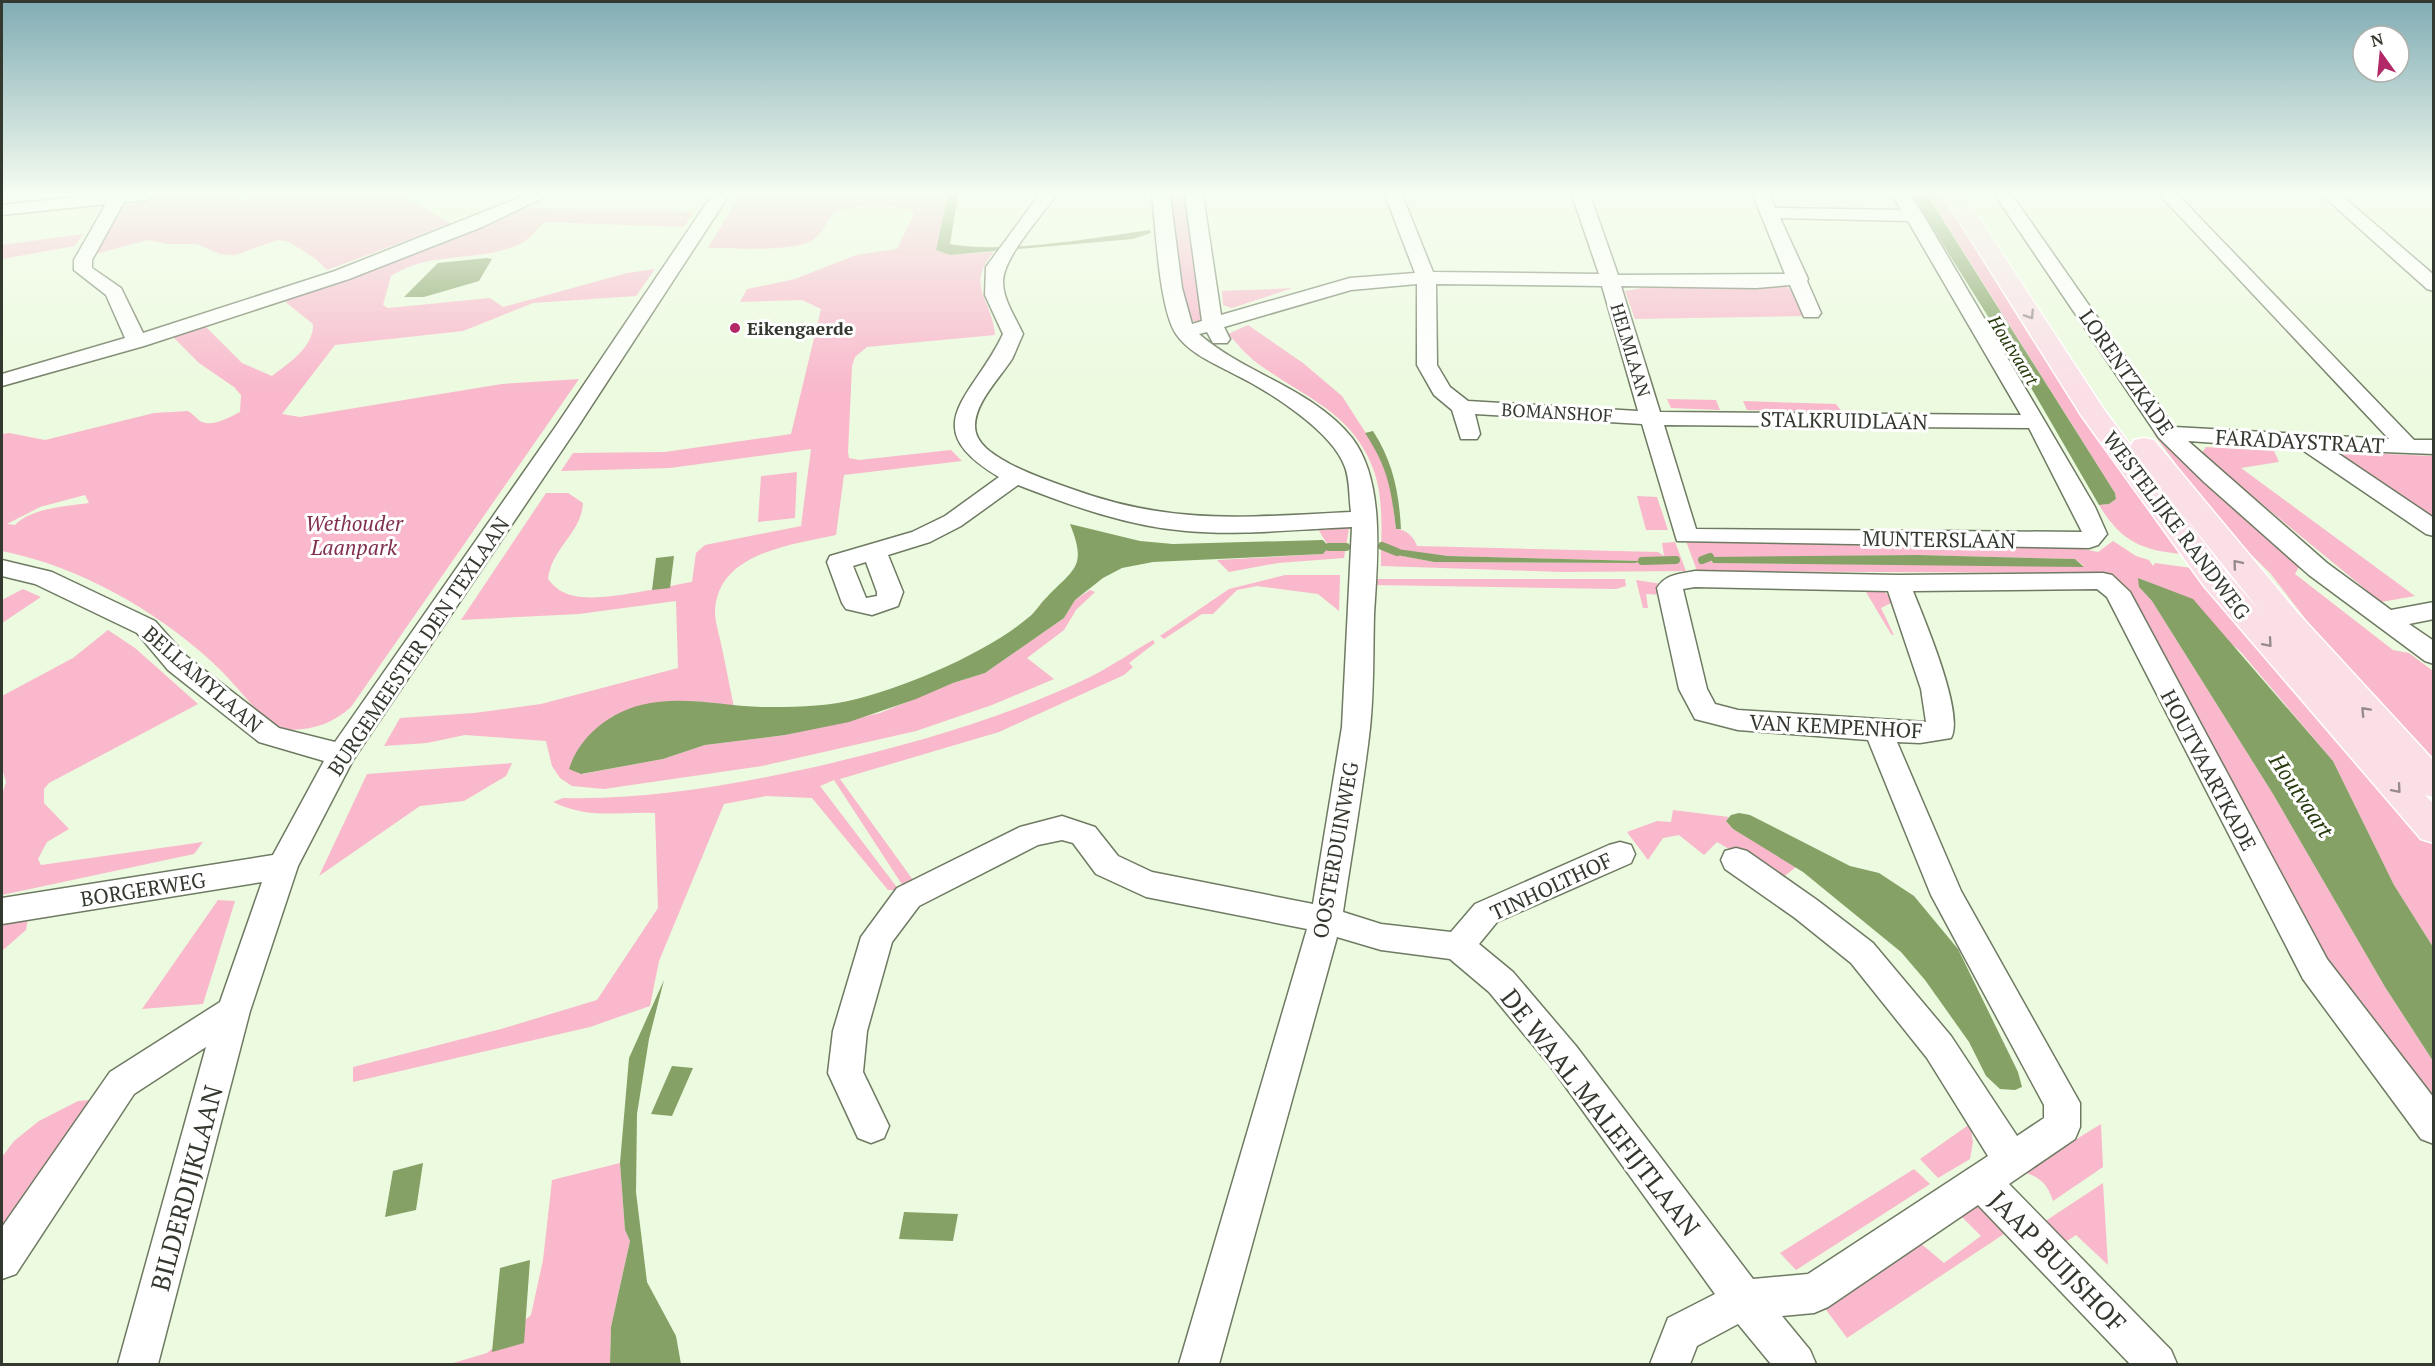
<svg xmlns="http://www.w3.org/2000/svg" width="2435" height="1366" font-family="'PT Serif',serif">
<rect width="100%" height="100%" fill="#ecfadf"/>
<!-- green -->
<path fill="#f9b8cc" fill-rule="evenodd" d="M159,195H229L244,201L265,195H402L452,224L327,270L316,259L289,242L278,240L235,255L220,254L197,244H168L148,240L95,254L123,202Z
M740,195H948L936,250L950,255L994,252C964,286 993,300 995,335L867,347L855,357L852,366L848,452L849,458L859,460L951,450L962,461L844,475L836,535C792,545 717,552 715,612C715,620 718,631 720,639C725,661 729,684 734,707C689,697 653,700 611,717L582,774L663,759L705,745L785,735L880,713L953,683L985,673L1064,618L1075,600L1090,590L1095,592L1076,610L1064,630L1027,658L1054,679L992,705L916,731L762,766L604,789L572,786L560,778L552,766L546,741L465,735L427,743L384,746L400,718L474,713L541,704L678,668L676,601L579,614L461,620L546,493H568L583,503C581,534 552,547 548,579C555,588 563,594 575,596C604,602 661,587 692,582L696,553L705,545L801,526L811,449L670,468L561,471L573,453L665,452L791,434L821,309L802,300L740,302L747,289L795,279L856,255L897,249L914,214C895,200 856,205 834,212C828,221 821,235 811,241C790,252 733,248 708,248Z
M1166,195H1185L1203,319L1197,322L1183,318Z
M1928,195H1942L2182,554C2140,550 2121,541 2099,505L2109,504L2116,499L2115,493Z
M528,208L694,212L684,227L544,222C537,230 530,239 520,244C479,263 431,250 391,276L383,305L388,308L490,298L503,307L627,273L655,269L636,296L533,303L463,331L335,345L282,414L300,417L502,384L579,379L351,707C329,727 303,733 274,728C252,707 234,682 211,661C154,609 78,566 2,551V434L9,433L45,440L154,413L188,411C193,414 196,418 200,421C212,428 230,417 240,412L241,395L234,387L199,363L173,337L205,326L242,363L272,376C289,363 314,347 313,324L283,300ZM85,495L89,503C67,506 31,508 15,525L7,524L40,507Z
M83,234L75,246L2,259V245Z
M1785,286L1792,290L1807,316L1635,319L1625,291L1642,288Z
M1293,288L1232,308L1223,305L1222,291Z
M1248,325L1303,363L1342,396L1380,455L1390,481L1396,529C1406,529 1414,537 1417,546L1658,552L1664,556L1662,543L1675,542L1686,571L1561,572L1381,566C1381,536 1384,503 1375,474C1355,413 1305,398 1257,363C1246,355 1237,343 1228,334ZM1397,550L1448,556L1641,561L1635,563L1434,562L1398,555Z
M1667,399L1716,400L1720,410L1671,408Z
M1743,401L1836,404L1842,412L1747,410Z
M2153,433L2300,565L2295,574L2393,650L2409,653L2433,671V774L2334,665L2304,617L2270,573L2223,527Z
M2206,447L2274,451L2279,462L2241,468L2415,596L2381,602L2201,454Z
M2339,452L2433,456V517L2337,455Z
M797,472L795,518L758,522L761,476Z
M1637,496L1657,497L1668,530H1646Z
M1349,528L1344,558L1278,563L1229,572L1217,560L1323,554L1329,547L1318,529Z
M1779,539L2083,549L2098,552L2113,541L2136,556L2149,560L2153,566L2155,563L2192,568L2234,623L2292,690L2433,842V947L2394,885L2333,761L2240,651L2164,589L2139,578V587L2152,601L2273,794L2385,987L2433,1061V1119L2339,1004L2098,577L2085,573L1697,571L1686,541ZM1918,555L2075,559L2084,566L1713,563L1710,558Z
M1285,575H1340L1339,611L1318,594L1257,586L1237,590L1213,614H1202L1164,639L1160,636L1229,589Z
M1372,579H1625L1626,586L1616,589L1372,585Z
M1636,580L1662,584L1664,595L1646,594L1648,608H1643Z
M1863,587C1877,588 1886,589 1893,602L1881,608L1894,635L1891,634Z
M23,589L41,597L2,623V600Z
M108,630L135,648L198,704L49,783L44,789V803L69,829L47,842L38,859L41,865L203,842L194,854L2,895V795L6,782L2,768V696L73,658Z
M1153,640L1155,643L1129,663L1133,667L1124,675L999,732L840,779L913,880L903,886L834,780L820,786L899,890H888L812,798L766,796L724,804L659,961L650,1006L590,1027L353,1082V1067L501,1029L597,1000L658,908L655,813C616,811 590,820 553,802L563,798C649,800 732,785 815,767C909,745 1003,719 1090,677C1112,666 1132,652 1153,640Z
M512,763L506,776L464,801L420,806L319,876L367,774Z
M1673,810L1729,817L1726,821L1733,829L1796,867L1781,879L1717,842L1704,855L1679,835L1663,838L1648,860L1627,832L1657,821L1671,822Z
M218,900L235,901L203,1004L142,1009Z
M28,918L26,930L2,951V923Z
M102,1099L2,1231V1157L14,1141L39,1121L78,1101Z
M1970,1124L1973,1142L1970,1159L1938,1178L1920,1159Z
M2101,1124L2103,1167L2053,1201C2047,1183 2040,1177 2023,1172Z
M620,1163L625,1230L630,1241L611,1327L610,1364H450L487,1353L531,1315L543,1260L552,1180Z
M1914,1169L1930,1184L1796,1270L1780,1253Z
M2103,1183L2108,1265L2076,1235L2061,1245L2041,1224Z
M1978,1204L2007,1232L1847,1338L1821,1303L1919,1242L1944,1263L1981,1236L1960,1215Z"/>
<!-- water -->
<path fill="#85a166" d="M948,195H958L950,244C1006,254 1092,238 1150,230L1151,233L1133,239L950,255L936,250Z
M1912,195H1928L1931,201L2115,493L2116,499L2109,504L2099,505L2009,350Z
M487,258L492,259L479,281L424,297H404L438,263Z
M1373,431C1393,462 1399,492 1401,529H1396C1391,488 1388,468 1365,433Z
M1070,524L1140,541L1173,544L1323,540L1329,547L1323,554L1153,562L1122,568L1103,578L1075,600L1064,618L985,673L953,683L916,699L849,722L785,735L705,745L663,759L581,774L569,769C579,737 609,713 641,705C682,695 721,706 762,707C790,707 821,707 848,701C902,689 987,653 1029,617C1036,612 1040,603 1047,597C1075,568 1087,567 1070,524Z
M1397,549L1448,556L1642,561L1635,563L1434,562L1397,555Z
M1918,555L2075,559L2084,567L1713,563L1710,557Z
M674,556L670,588L652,590L656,558Z
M2138,578L2193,599L2333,761L2394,885L2433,947V1061L2385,987L2273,794L2152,601L2139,587Z
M1739,813L1750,815L1850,866L1879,873L1914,896L1958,949L2018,1072L2022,1087L2015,1090L2000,1089L1986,1076L1969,1042L1925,980L1901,952L1803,872L1733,829L1726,821L1731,815Z
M664,980L649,1039L637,1114L636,1192L647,1282L676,1336L681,1364H610L611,1327L630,1241L625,1230L620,1163L629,1058Z
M672,1066L693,1068L672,1116L651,1114Z
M423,1163L416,1210L385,1217L393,1171Z
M904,1212L958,1214L953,1241L899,1239Z
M530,1260L524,1343L492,1352L500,1268Z"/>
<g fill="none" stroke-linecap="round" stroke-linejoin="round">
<!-- stream -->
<path stroke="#85a166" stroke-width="8" d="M1382,546L1397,552
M1329,547H1346
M1702,560L1710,557
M1642,561L1676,560"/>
<defs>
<path id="minor" d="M93,195H154L146,200L124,202L92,260V268L121,288L143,333L335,271L526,195H549L482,227L349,279L144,346L2,386V374L125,338L106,295L74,270V260L106,204L2,215V205Z
M712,195H729L577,428L353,760L298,866L250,1011L158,1364H118L206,1047L134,1094L16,1274L2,1279V1227L110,1072L220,1002L262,882L2,924V898L273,855L324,761L259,742L168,670L137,633L35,584L2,576V560L52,572L155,621L186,656L279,728L335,742L556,426Z
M1039,195H1056C1041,217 1003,257 1003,282C1003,300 1016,318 1023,334C1019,342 1016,351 1012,359C1000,378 975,402 975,426C975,445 996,456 1010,464C1029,474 1049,481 1069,488C1172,526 1245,517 1351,512C1349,498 1350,480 1345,467C1332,430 1267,390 1232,373C1213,363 1189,353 1176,334C1159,308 1156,229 1152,195H1170L1182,288L1192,324L1202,321L1185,195H1203L1221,315L1350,278L1415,273L1385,195H1402L1433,272L1599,274L1572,195H1590L1618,275L1785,274L1753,195H1770L1775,208L1901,210L1893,195H1910L1924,216L2095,507L2107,534L2098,545L2089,548L1677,541L1642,424L1475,414L1480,434L1477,439H1461L1452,410L1434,395L1417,365V284L1351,290L1224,327L1230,339L1227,343H1213L1207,332L1199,334C1245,374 1313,389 1352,438C1386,482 1377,562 1374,615C1373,652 1374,691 1370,728C1363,789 1352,851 1343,912L1381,924L1451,932L1475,904L1609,845L1620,842L1631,845L1635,854L1631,863L1497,922L1479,944L1513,972L1576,1046L1753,1279L1808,1274L1988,1156L1927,1058L1851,963L1795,918L1725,869L1721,860L1725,851L1736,848L1747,851L1817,900L1873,943L1951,1036L2017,1136L2044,1118V1105L1931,895L1868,740L1738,730L1695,719L1679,689L1657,588C1666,574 1679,574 1695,571L1898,575L2103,573L2112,575L2130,592L2327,959L2434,1098V1144L2421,1139L2303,979L2107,597L2097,589L1913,591C1924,619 1965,714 1951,738L1920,743L1897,742L1961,891L2080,1103V1127L2075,1139L2009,1184L2171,1350L2177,1364H2130L1978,1205L1828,1307L1814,1313L1782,1316L1810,1350L1816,1364H1771L1738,1324L1697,1346L1690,1364H1650L1668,1318L1715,1294L1552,1068L1489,992L1450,959L1381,950L1337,937L1219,1364H1179L1307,929L1146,897L1096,874L1073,843L1062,840L1038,845L919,906L892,942L867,1031L863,1072L889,1126L884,1138L871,1143L858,1138L828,1073L833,1031L861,937L897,888L1020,827L1062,816L1095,827L1118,856L1152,872L1313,904L1342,727L1352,527C1297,529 1241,536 1186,531C1127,526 1072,506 1018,485L961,526L930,542L888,555L903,592L898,606L872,615L846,609L842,603L827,562L830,556L912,532L945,516L999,477C913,426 974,397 1003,334L985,295L986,267ZM1780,218L1908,221L2021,415L1660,412L1621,286L1756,288L1790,285L1804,317H1818L1821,313L1807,281L1808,279ZM1436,284L1602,286L1638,411L1468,401L1450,387L1437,365ZM1664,425L2029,428L2082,532L1696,529ZM866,562L877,592V596L866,598L853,566ZM1695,587L1888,591L1921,689L1926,722L1738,710L1715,704L1707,689L1683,589Z
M1995,195H2012L2174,427L2389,439L2160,195H2178L2414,440H2434V454L2333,450L2434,518V536L2426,534L2301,449L2188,441L2327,563L2391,610L2434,602V619L2409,624L2434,641V664L2425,661L2309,575L2204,482L2159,438Z
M2322,195H2341L2434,275V291L2427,289Z"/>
<path id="major" d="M1943,195H1964L2105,411L2131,446L2134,440L2144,438L2154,440L2296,611L2434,761V797L2425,795L2434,804V843L2421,839L2204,586L2081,415ZM2180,511L2260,611L2226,572Z"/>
</defs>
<!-- minor casing -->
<use href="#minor" stroke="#6e7a62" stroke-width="3"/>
<!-- major casing -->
<use href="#major" stroke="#fff" stroke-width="3"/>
<!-- minor -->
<use href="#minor" fill="#fff" fill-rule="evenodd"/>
<!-- major -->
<use href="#major" fill="#fadfe7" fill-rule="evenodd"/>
</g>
<!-- one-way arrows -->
<defs><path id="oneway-chevron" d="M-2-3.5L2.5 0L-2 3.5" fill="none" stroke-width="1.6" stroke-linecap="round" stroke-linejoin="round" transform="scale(1.5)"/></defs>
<g stroke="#978c8b">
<use href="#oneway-chevron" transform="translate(2030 315) rotate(57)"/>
<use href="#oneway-chevron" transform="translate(2237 564) rotate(-130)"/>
<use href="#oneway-chevron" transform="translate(2268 643) rotate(49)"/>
<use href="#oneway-chevron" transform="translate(2365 711) rotate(-133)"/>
<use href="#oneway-chevron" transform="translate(2397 789) rotate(49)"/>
</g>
<!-- sky -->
<linearGradient id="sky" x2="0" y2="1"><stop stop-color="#80acb4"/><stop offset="0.5" stop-color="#f6fdf1"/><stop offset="1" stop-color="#f6fdf1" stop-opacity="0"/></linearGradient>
<rect width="2435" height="387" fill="url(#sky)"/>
<!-- markers -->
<circle fill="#b32967" stroke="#fff" stroke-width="2" cx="735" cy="328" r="6"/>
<g text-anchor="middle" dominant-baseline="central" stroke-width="6" stroke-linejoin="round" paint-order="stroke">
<!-- far-poi labels -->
<g font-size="18" font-weight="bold" fill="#34392f" stroke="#fff" text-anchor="start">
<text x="747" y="328">Eikengaerde</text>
</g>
<!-- far-street labels -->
<g font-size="18" fill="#34392f" stroke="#fff">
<text transform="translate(1631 350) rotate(73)">HELMLAAN</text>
<text transform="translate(1557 412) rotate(3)">BOMANSHOF</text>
</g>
<!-- far-water labels -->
<g font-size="18" font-style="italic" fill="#273a0e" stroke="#fff">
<text transform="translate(2014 350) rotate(58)">Houtvaart</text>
</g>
<!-- street labels -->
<g font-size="21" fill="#34392f" stroke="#fff">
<text transform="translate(2127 372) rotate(55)">LORENTZKADE</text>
<text transform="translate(1844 420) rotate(1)">STALKRUIDLAAN</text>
<text transform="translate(2300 441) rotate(3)">FARADAYSTRAAT</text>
<text transform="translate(2177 525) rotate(53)">WESTELIJKE RANDWEG</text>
<text transform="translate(1939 539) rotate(1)">MUNTERSLAAN</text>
<text transform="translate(418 646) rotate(-56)">BURGEMEESTER DEN TEXLAAN</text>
<text transform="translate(203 679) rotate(41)">BELLAMYLAAN</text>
<text transform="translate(1836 726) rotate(3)">VAN KEMPENHOF</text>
<text transform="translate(2209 770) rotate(62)">HOUTVAARTKADE</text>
<text transform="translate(1335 850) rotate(-80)">OOSTERDUINWEG</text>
<text transform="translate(1551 886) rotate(-25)">TINHOLTHOF</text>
<text transform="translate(143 889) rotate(-9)">BORGERWEG</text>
</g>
<!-- park labels -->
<g font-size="21" font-style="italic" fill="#812f4f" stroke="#fff">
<text x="354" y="523">Wethouder<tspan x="354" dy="24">Laanpark</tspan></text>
</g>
<!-- water labels -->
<g font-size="22" font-style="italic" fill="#273a0e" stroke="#fff">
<text transform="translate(2302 795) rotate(56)">Houtvaart</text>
</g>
<!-- near-street labels -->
<g font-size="26" fill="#34392f" stroke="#fff">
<text transform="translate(1601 1112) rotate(52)">DE WAAL MALEFIJTLAAN</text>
<text transform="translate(186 1188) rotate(-75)">BILDERDIJKLAAN</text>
<text transform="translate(2058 1261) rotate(46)">JAAP BUIJSHOF</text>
</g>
</g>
<!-- border -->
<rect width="2435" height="1366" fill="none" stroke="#34392f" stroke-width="6"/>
<!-- north arrow -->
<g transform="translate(2381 54) rotate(345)"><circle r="28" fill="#ffffff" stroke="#aeb0ac" stroke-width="1.5"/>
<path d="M0-4.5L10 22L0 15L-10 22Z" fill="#b32967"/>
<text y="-9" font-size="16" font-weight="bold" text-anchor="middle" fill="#34392f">N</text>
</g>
</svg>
